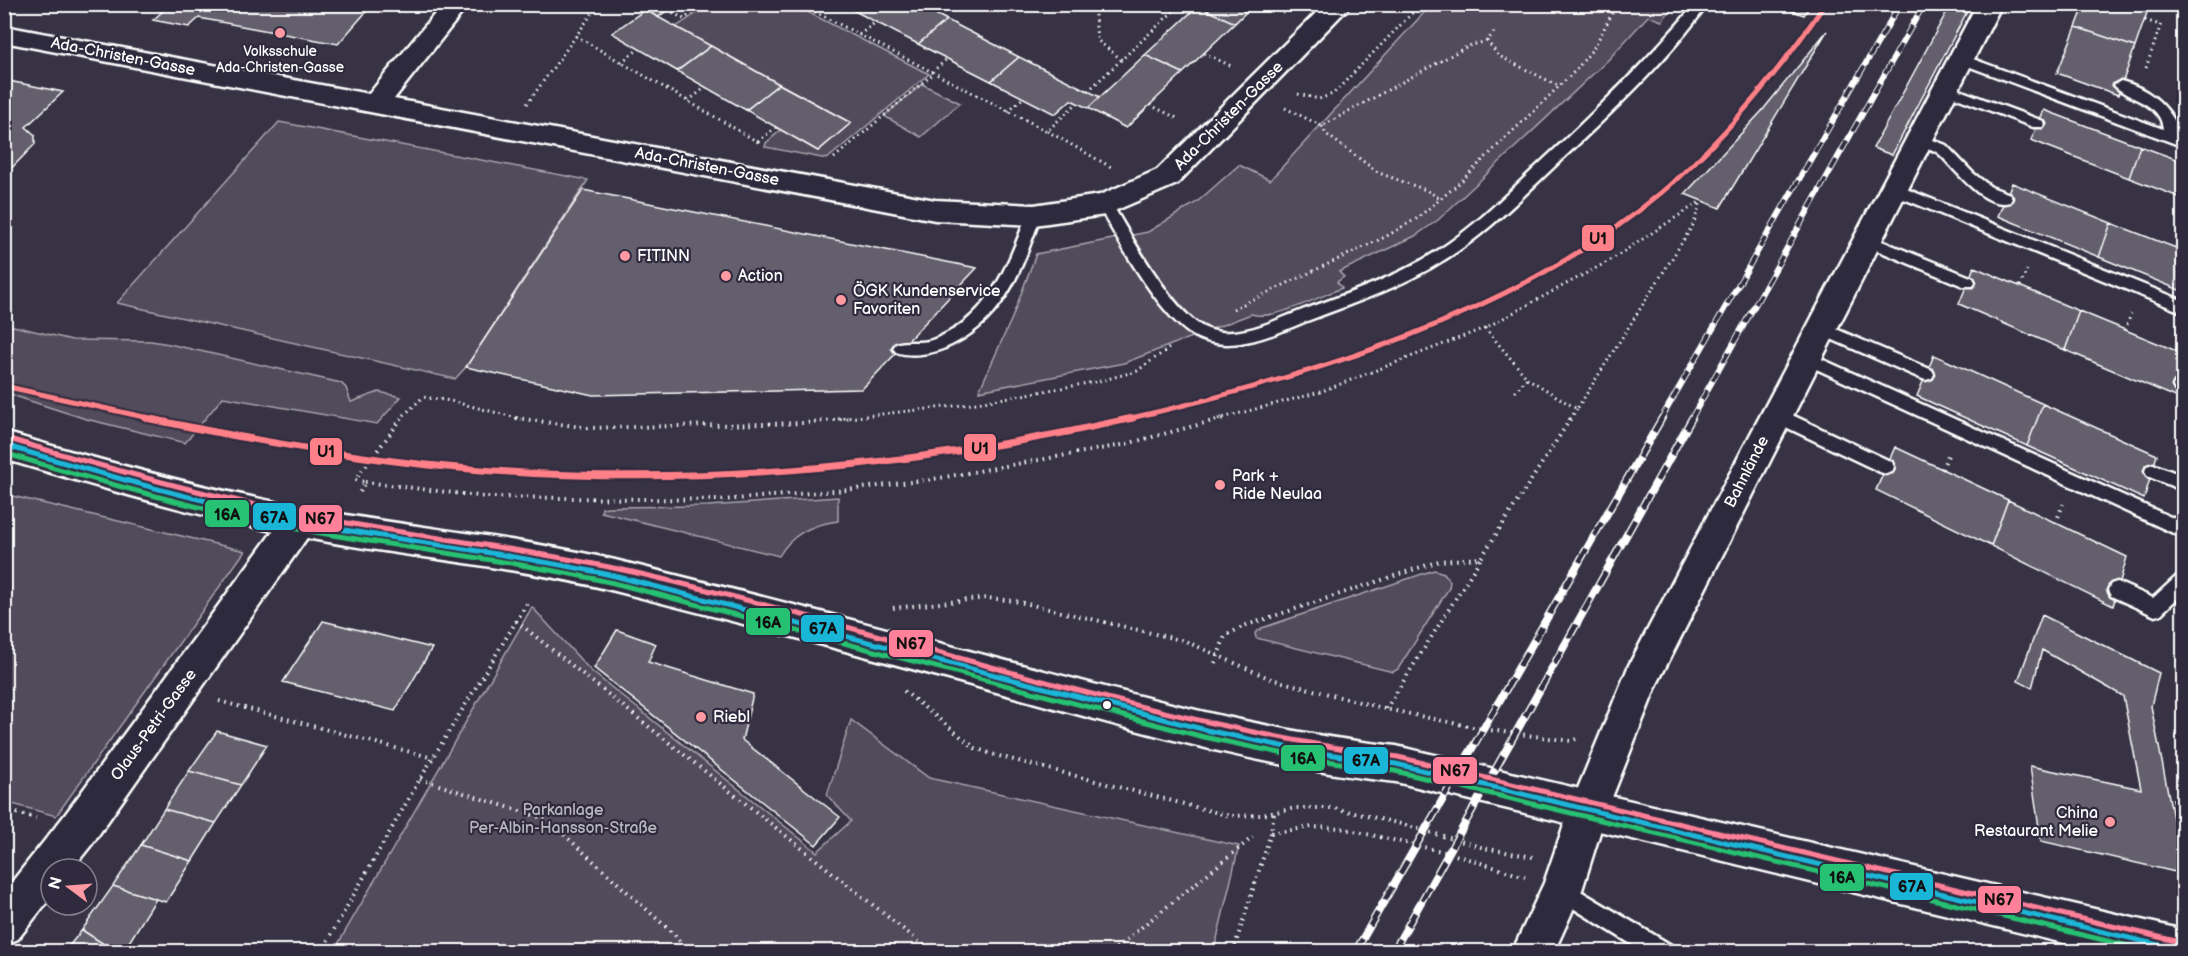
<svg xmlns="http://www.w3.org/2000/svg" width="2188" height="956" font-family="'Balsamiq Sans',sans-serif">
<rect width="100%" height="100%" fill="#373345"/>
<filter id="ink" filterUnits="userSpaceOnUse"><feTurbulence type="fractalNoise" baseFrequency=".0167" numOctaves="2"/><feDisplacementMap in="SourceGraphic" scale="12" xChannelSelector="R" yChannelSelector="G"/><feConvolveMatrix kernelMatrix="1 2 1 2 8 2 1 2 1" color-interpolation-filters="sRGB"/></filter>
<g filter="url(#ink)">
<!-- green -->
<path fill="#514c5c" stroke="#a8a6ae" stroke-width="1.5" d="M709,5H794L929,74L827,159L765,147L766,143L781,130L818,151L851,123L676,27Z
M1431,5H1674L1662,21L1648,16L1608,60L1438,220L1415,236L1339,272L1344,277L1337,282L1342,288C1318,297 1275,321 1251,314L1124,363L979,391L1012,318L1036,254L1148,232L1197,202L1239,165L1270,180Z
M922,84L960,103L921,137L884,116Z
M279,122L588,180L466,367L455,379L117,303Z
M5,324L72,340L151,341L169,344L341,383L346,388L351,402L379,392L401,397L377,424L223,397L185,443L86,419L5,393Z
M4,494L245,551L56,816L5,802Z
M838,497V521C813,524 792,533 779,556L601,512L602,508L608,507L708,506Z
M1434,570L1444,573L1450,581L1449,588L1398,669L1393,672L1256,638L1255,633L1262,628Z
M532,607L591,671L817,852L851,821L827,795L851,720L929,778L1239,846L1214,951H334Z"/>
<!-- building -->
<path fill="#635f6d" stroke="#fff" stroke-width="1.5" d="M129,4H373L338,44L199,18L189,27L153,20L163,11Z
M653,4H676L658,17L645,10Z
M850,4H916L947,20L918,44L847,7Z
M1199,4H1254L1235,23L1198,6Z
M1811,4L1804,15L1776,5V4Z
M1951,4H1971L1892,155L1873,148Z
M2085,4H2150L2135,47L2076,27Z
M1198,6L1235,23L1183,73L1145,55Z
M645,10L676,27L711,46L677,71L612,33Z
M947,20L1019,57L991,81L918,44Z
M2076,27L2135,47L2118,95L2057,73Z
M1827,31L1720,208L1685,194L1762,111Z
M711,46L779,84L746,110L677,71Z
M1145,55L1183,73L1126,128L1088,108Z
M1019,57L1088,91L1100,97L1088,108L1071,100L1055,114L991,81Z
M4,80L63,92L26,127L35,135V144L4,176Z
M779,84L851,123L818,151L746,110Z
M2044,110L2140,146L2129,178L2031,140Z
M2140,146L2184,162V199L2129,178Z
M2012,183L2111,223L2099,257L1998,216Z
M583,190L977,268L862,389L593,395L466,367Z
M2111,223L2184,251V292L2099,257Z
M1974,267L2079,311L2065,350L1959,304Z
M2079,311L2184,354V376L2178,398L2065,350Z
M1934,355L2043,404L2027,446L1917,396Z
M2043,404L2157,455L2144,499L2027,446Z
M1895,447L2008,500L1991,546L1876,490Z
M2008,500L2127,557L2113,606L1991,546Z
M2042,615L2159,673L2151,706L2184,874L2041,841L2030,766L2141,789L2123,696L2042,650L2032,688L2018,681Z
M323,621L432,648L395,711L283,682Z
M617,630L656,644L648,662L753,694L742,740L840,817L816,845L594,668Z
M217,731L267,745L241,785L189,771Z
M189,771L241,785L216,823L164,809Z
M2173,799L2184,801V849Z
M164,809L216,823L192,861L141,845Z
M141,845L192,861L166,902L113,886Z
M113,886L156,899L123,952H116L82,930Z
M82,930L116,952H64Z"/>
<g fill="none" stroke-linecap="round" stroke-linejoin="round">
<defs>
<path id="service" d="M1695,4H1708C1665,64 1608,116 1555,166C1520,199 1486,235 1444,260C1402,287 1354,303 1307,321C1275,334 1233,354 1198,338C1162,322 1118,240 1098,205L1105,200L1110,201C1129,232 1175,318 1208,329C1238,340 1273,321 1300,311C1346,294 1395,278 1437,251C1475,227 1507,194 1540,163C1594,113 1647,61 1695,4Z
M2179,4H2184V19L2178,15Z
M1962,55L2163,129C2161,102 2127,100 2114,85L2121,81C2147,88 2166,103 2178,127L2176,134L2184,137V147L1957,62L1956,59L1957,56Z
M1946,85L2043,121L2045,124L2043,127H2033L1941,92L1939,89Z
M1920,135L1946,145L1973,173L1991,187L2010,194L2012,198L2010,202C1983,210 1955,168 1938,153C1930,147 1919,148 1913,140L1915,137Z
M1894,184L2184,301V313L1889,193L1887,189Z
M1034,210L1041,215C1020,272 1005,322 945,348C930,354 911,357 896,352L893,348L896,344C907,340 920,344 932,340C989,319 1007,267 1027,215Z
M1867,235L1973,278L1975,282L1973,286H1963L1862,244L1860,240Z
M1822,323L1932,370L1934,374L1932,378L1926,380L1920,378L1817,333L1814,329L1817,325Z
M1806,352L2184,523V538L1801,362L1798,358L1801,354Z
M2181,380H2184V393L2175,390L2173,386L2175,382Z
M1777,408L1892,462L1894,467L1892,472L1886,474L1880,472L1771,420L1769,415L1771,410Z
M2153,464L2184,476V491L2147,476L2145,471L2147,466Z
M2184,572V592L2161,614L2155,616L2111,596L2108,590L2111,584L2117,582L2153,598L2178,575Z
M1562,880L1671,945L1674,952H1644L1555,897L1552,890L1555,883Z"/>
<path id="minor" d="M443,4H469L394,99L935,200L1034,205L1100,195L1157,170L1325,4H1352L1177,184L1105,215L1034,225L935,220L4,42V26L369,94Z
M1977,4H2002L1657,684L1607,810L1582,890L1554,952H1512L1544,883L1569,810L1629,665Z
M299,507L311,512L316,522L311,532L92,844L72,869H51V897L18,939L4,945V892L64,816L287,512Z"/>
<path id="primary" d="M4,432C108,463 211,491 317,510C416,528 517,537 615,560C749,593 884,628 1018,664C1142,697 1268,732 1396,746L2184,930V952H2101L1396,782C1268,769 1142,732 1018,698C884,661 750,625 615,591C517,567 416,558 317,540C211,520 108,490 4,459Z"/>
</defs>
<!-- service casing -->
<use href="#service" stroke="#fff" stroke-width="5"/>
<!-- minor casing -->
<use href="#minor" stroke="#fff" stroke-width="5"/>
<!-- primary casing -->
<use href="#primary" stroke="#fff" stroke-width="5"/>
<!-- path-far1 -->
<path stroke="#fff" stroke-width="3" stroke-dasharray="1.5 4" stroke-linecap="butt" d="M800,4L1047,131L1077,103
M1094,4L1097,40L1122,60
M1263,4L1285,14
M668,10L684,19L704,4
M2145,20L2160,25
M1494,32L1487,41L1499,56L1559,86
M859,35L876,22
M576,36L758,142L756,145
M1204,53L1233,67
M621,62L639,49
M2146,68L2161,24
M932,72L947,59
M1088,91L1181,4
M1298,94L1319,99L1333,94L1421,4
M688,101L706,87
M527,104L599,4
M1150,105L1179,119
M1285,108L1322,126L1468,46L1487,41
M1008,111L1023,98
M1322,126L1326,134L1379,173L1426,190L1441,199
M1047,131L1111,167
M758,142L776,127
M834,158L934,73
M2020,286L2027,270
M1233,309L1385,237L1416,219L1456,186L1576,70L1595,46L1617,4
M2125,330L2131,314
M1527,378L1577,409L1693,225L1701,201
M1515,392L1527,378L1485,328L1609,261L1701,201
M400,419L423,397L451,401L521,419
M838,419L971,404L1100,381L1137,371L1172,346
M1218,419L1320,392L1485,328
M1570,419L1577,409"/>
<!-- path -->
<path stroke="#fff" stroke-width="4" stroke-dasharray="1.5 5" stroke-linecap="butt" d="M516,418L589,428L806,423L851,418
M1942,469L1949,453
M365,482L486,497L723,500L847,490L934,479L1122,445L1224,418
M360,492L365,482L355,480L402,418
M2056,523L2063,504
M893,608L987,598L1015,601L1185,641L1271,679L1386,709L1482,729L1571,741L1576,739
M516,621L932,952
M1215,663L1225,636L1244,626L1439,561L1481,558L1571,418
M904,691L975,748L995,755L1230,816L1262,815L1295,808H1334L1401,824L1484,848L1533,857
M219,701L433,758
M1386,709L1481,558
M420,779L548,820L677,937L687,952
M4,810L36,818
M1271,833L1312,827L1341,828L1449,853L1525,877
M321,952L420,779L528,602
M1111,952L1253,837
M1233,952L1271,833L1274,813"/>
<!-- service -->
<use href="#service" fill="#2f2a3d" fill-rule="evenodd"/>
<!-- minor -->
<use href="#minor" fill="#2f2a3d" fill-rule="evenodd"/>
<!-- primary -->
<use href="#primary" fill="#2f2a3d" fill-rule="evenodd"/>
<defs>
<path id="rail-far1" d="M1661,419L1900,4
M1691,419L1924,4"/>
<path id="rail" d="M1355,952L1662,418
M1393,952L1692,418"/>
</defs>
<!-- rail-far1 casing -->
<use href="#rail-far1" stroke="#fff" stroke-width="6"/>
<!-- rail casing -->
<use href="#rail" stroke="#fff" stroke-width="8"/>
<!-- rail-far1 -->
<use href="#rail-far1" stroke="#2f2a3d" stroke-width="4" stroke-dasharray="11" stroke-linecap="butt"/>
<!-- rail -->
<use href="#rail" stroke="#2f2a3d" stroke-width="5" stroke-dasharray="15" stroke-linecap="butt"/>
<defs>
<path id="bus-1" d="M4,445C107,476 210,505 316,525C415,543 516,554 615,576L1206,730L1300,750L1396,764L2184,951"/>
<path id="bus-2" d="M4,453C94,480 185,506 277,525C389,547 503,558 614,583L1204,737L1299,757L1395,771L2154,952"/>
<path id="bus-3" d="M6,438C109,469 213,498 319,518C432,539 546,551 658,578C905,636 1146,723 1398,757L2184,943"/>
</defs>
<!-- bus-1 casing -->
<use href="#bus-1" stroke="#2f2a3d" stroke-width="10"/>
<!-- bus-2 casing -->
<use href="#bus-2" stroke="#2f2a3d" stroke-width="10"/>
<!-- bus-3 casing -->
<use href="#bus-3" stroke="#2f2a3d" stroke-width="10"/>
<!-- bus-1 -->
<use href="#bus-1" stroke="#1ab6d8" stroke-width="5"/>
<!-- bus-2 -->
<use href="#bus-2" stroke="#26c172" stroke-width="5"/>
<!-- bus-3 -->
<use href="#bus-3" stroke="#ff8098" stroke-width="5"/>
<defs>
<path id="metro-1-far1" d="M4,386L153,419
M1127,419C1310,377 1515,315 1662,192C1726,138 1778,73 1825,4"/>
<path id="metro-1" d="M146,418C245,439 345,457 447,467C675,489 910,469 1133,418"/>
</defs>
<!-- metro-1-far1 casing -->
<use href="#metro-1-far1" stroke="#2f2a3d" stroke-width="9"/>
<!-- metro-1 casing -->
<use href="#metro-1" stroke="#2f2a3d" stroke-width="11"/>
<!-- metro-1-far1 -->
<use href="#metro-1-far1" stroke="#ff8088" stroke-width="5"/>
<!-- metro-1 -->
<use href="#metro-1" stroke="#ff8088" stroke-width="7"/>
</g>
</g>
<!-- markers -->
<g fill="#ff9aa2" stroke="#2f2a3d" stroke-width="2">
<circle cx="280" cy="33" r="6"/>
<circle cx="625" cy="256" r="6"/>
<circle cx="726" cy="276" r="6"/>
<circle cx="841" cy="300" r="6"/>
<circle cx="1220" cy="485" r="6"/>
<circle cx="701" cy="717" r="6"/>
<circle cx="2110" cy="822" r="6"/>
</g>
<circle fill="#fff" stroke="#2f2a3d" stroke-width="2" cx="1107" cy="705" r="5"/>
<g text-anchor="middle" dominant-baseline="central" stroke-width="4.5" stroke-linejoin="round" paint-order="stroke">
<!-- far-poi labels -->
<g font-size="14" fill="#fff" stroke="#2f2a3d">
<text x="280" y="51">Volksschule<tspan x="280" dy="16">Ada-Christen-Gasse</tspan></text>
</g>
<!-- street labels -->
<g font-size="16" fill="#fff" stroke="#2f2a3d">
<text transform="translate(123 57) rotate(11)">Ada-Christen-Gasse</text>
<text transform="translate(1229 116) rotate(-45)">Ada-Christen-Gasse</text>
<text transform="translate(707 167) rotate(11)">Ada-Christen-Gasse</text>
<text transform="translate(1747 472) rotate(-63)">Bahnlände</text>
<text transform="translate(154 725) rotate(-54)">Olaus-Petri-Gasse</text>
</g>
<!-- poi labels -->
<g font-size="16" fill="#fff" stroke="#2f2a3d" text-anchor="start">
<text x="637" y="256">FITINN</text>
<text x="738" y="276">Action</text>
<text x="853" y="291">ÖGK Kundenservice<tspan x="853" dy="18">Favoriten</tspan></text>
<text x="1232" y="476">Park +<tspan x="1232" dy="18">Ride Neulaa</tspan></text>
<text x="713" y="717">Riebl</text>
<text x="2098" y="813" text-anchor="end">China<tspan x="2098" dy="18">Restaurant Melie</tspan></text>
</g>
<!-- park labels -->
<g font-size="16" fill="#b9b7be" stroke="#2f2a3d">
<text x="563" y="810">Parkanlage<tspan x="563" dy="18">Per-Albin-Hansson-Straße</tspan></text>
</g>
</g>
<g stroke="#2f2a3d" stroke-width="2">
<rect x="1581" y="224" width="34" height="28" rx="6" fill="#ff8088"/>
<rect x="963" y="433" width="34" height="29" rx="6" fill="#ff8088"/>
<rect x="309" y="437" width="34" height="29" rx="6" fill="#ff8088"/>
<rect x="204" y="499" width="46" height="29" rx="6" fill="#26c172"/>
<rect x="252" y="502" width="45" height="29" rx="6" fill="#1ab6d8"/>
<rect x="298" y="504" width="45" height="29" rx="6" fill="#ff8098"/>
<rect x="745" y="607" width="46" height="29" rx="6" fill="#26c172"/>
<rect x="800" y="614" width="45" height="29" rx="6" fill="#1ab6d8"/>
<rect x="888" y="629" width="46" height="29" rx="6" fill="#ff8098"/>
<rect x="1280" y="744" width="46" height="28" rx="6" fill="#26c172"/>
<rect x="1343" y="746" width="46" height="29" rx="6" fill="#1ab6d8"/>
<rect x="1432" y="756" width="46" height="29" rx="6" fill="#ff8098"/>
<rect x="1819" y="863" width="46" height="29" rx="6" fill="#26c172"/>
<rect x="1889" y="872" width="45" height="29" rx="6" fill="#1ab6d8"/>
<rect x="1977" y="885" width="45" height="29" rx="6" fill="#ff8098"/>
</g>
<g font-size="16" text-anchor="middle" font-weight="bold" fill="#111">
<text x="1598" y="244">U1</text>
<text x="980" y="454">U1</text>
<text x="326" y="457">U1</text>
<text x="227" y="520">16A</text>
<text x="274" y="523">67A</text>
<text x="320" y="524">N67</text>
<text x="768" y="628">16A</text>
<text x="823" y="634">67A</text>
<text x="911" y="649">N67</text>
<text x="1303" y="764">16A</text>
<text x="1366" y="766">67A</text>
<text x="1455" y="776">N67</text>
<text x="1842" y="883">16A</text>
<text x="1912" y="892">67A</text>
<text x="1999" y="905">N67</text>
</g>
<!-- margin -->
<rect width="2188" height="956" fill="none" stroke="#2f2a3d" stroke-width="24"/>
<rect x="12" y="12" width="2164" height="932" fill="none" stroke="#fff" stroke-width="2" filter="url(#ink)"/>
<!-- north arrow -->
<g transform="translate(69 887) rotate(286)"><circle r="28" fill="#2f2a3d" stroke="#827f8b" stroke-width="1.5"/>
<path d="M0-4.5L10 22L0 15L-10 22Z" fill="#ff9aa2"/>
<text y="-9" font-size="16" font-weight="bold" text-anchor="middle" fill="#ffffff">N</text>
</g>
</svg>
